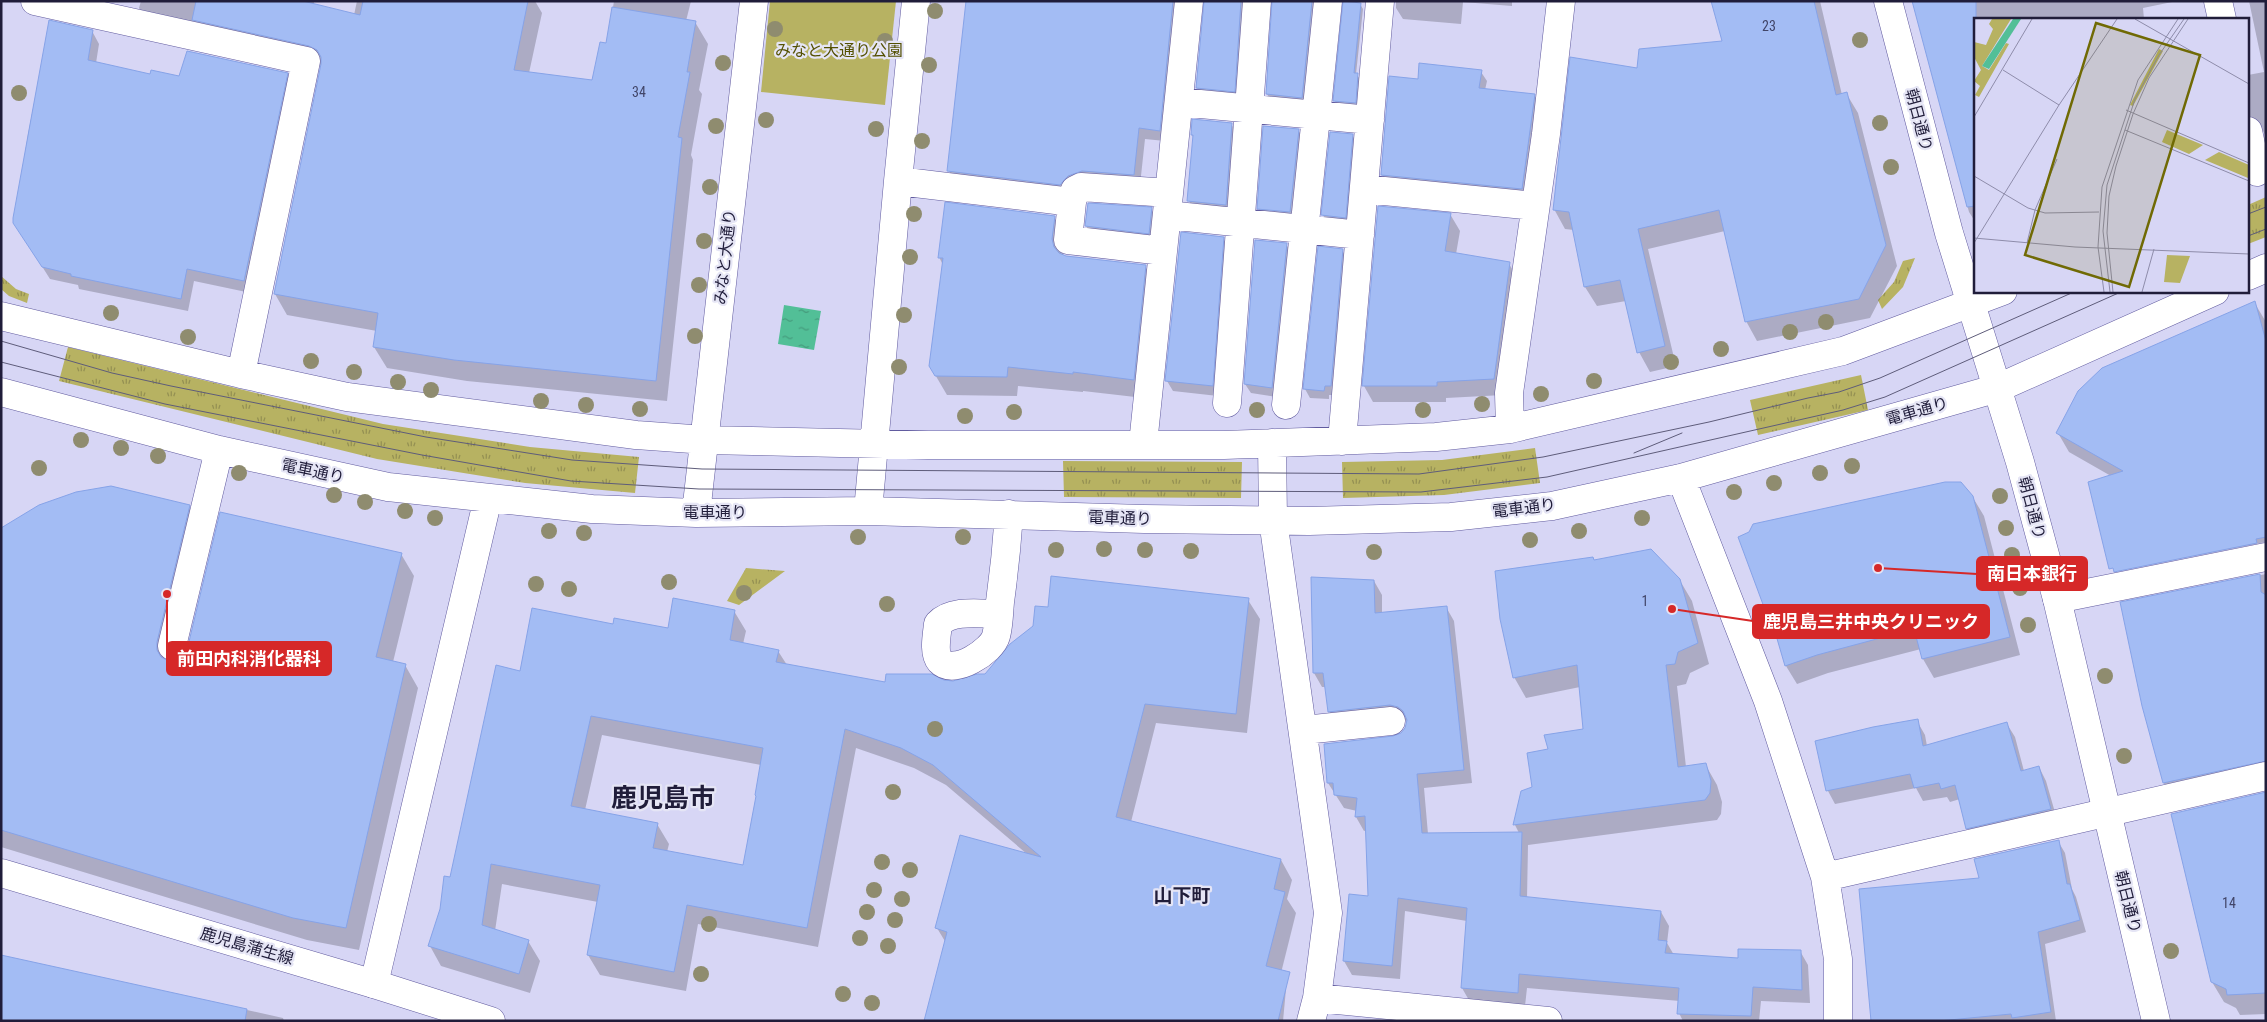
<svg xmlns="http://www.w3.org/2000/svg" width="2267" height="1022" font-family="'Roboto Condensed','Noto Sans JP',sans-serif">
<defs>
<pattern id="grass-tufts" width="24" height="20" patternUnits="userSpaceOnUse" patternTransform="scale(1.25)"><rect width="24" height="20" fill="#b7b262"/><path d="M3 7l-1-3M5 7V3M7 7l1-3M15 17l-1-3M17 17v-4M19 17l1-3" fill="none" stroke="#949052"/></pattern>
<pattern id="water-ripples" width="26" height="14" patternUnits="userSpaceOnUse" patternTransform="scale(1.25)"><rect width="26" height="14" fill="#52bf97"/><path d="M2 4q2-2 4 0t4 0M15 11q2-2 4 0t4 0" fill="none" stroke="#449b7c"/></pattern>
</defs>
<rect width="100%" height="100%" fill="#d7d6f5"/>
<!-- grass -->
<path fill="url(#grass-tufts)" d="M2266,197V237L2248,244V205Z
M1915,258L1903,287L1882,309L1878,300L1894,282L1903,261Z
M1,276L16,289L29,294L27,303L9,296L1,289Z
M68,347L383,424L530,447L639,457L635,493L525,483L377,459L59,381Z
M1861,375L1868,410L1758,435L1750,400Z
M1535,448L1540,483L1444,495L1343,498L1342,462L1442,460Z
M1063,461L1242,462L1241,498L1064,497Z
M746,568L785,571L739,605L727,601Z"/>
<!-- park -->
<path fill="#b7b262" d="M770,1H896L885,105L761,92Z"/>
<!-- water -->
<path fill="url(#water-ripples)" d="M784,305L821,311L814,350L778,344Z"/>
<!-- shadow -->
<path fill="#0003" fill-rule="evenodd" d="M141,1H314V5L354,15L357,1H535L542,13L529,73L593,82L607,45L614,1H691L686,21L695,22L708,44L699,90L702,94L691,155L693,160L667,401L467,381L387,368L374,347L377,331L287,315L275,294L322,67L152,29L139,8Z
M967,1H1184L1165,141L1145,139L1140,185L1067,195L955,182L949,171Z
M1206,1H1252L1240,102L1203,98L1197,88Z
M1274,1H1323L1308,108L1273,105L1267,94Z
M1396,1H1512V6L1463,2L1461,24L1403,19L1396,8Z
M1713,1H1820L1842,95L1846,93L1858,113L1897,266L1870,318L1757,341L1746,321L1725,231L1648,249L1676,366L1650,372L1639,352L1626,301L1597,306L1585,287L1574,230L1565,229L1554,209L1571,58L1638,69L1723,42Z
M1913,1H2177L2143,8L2144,19H1976V223L1969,212Z
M2249,1H2266V136L2261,128L2248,129V75L2264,72Z
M1360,4L1363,9L1356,74L1360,79L1358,107L1337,105L1335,101Z
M50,22L92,31L99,44L96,63L151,75L180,78L287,74L294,87L251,293L194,281L188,311L79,289L78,285L50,279L14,222L28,134Z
M1481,72L1487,81L1485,90L1534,95L1540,104L1527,198L1387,184L1382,175L1419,81Z
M1231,124L1237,133L1231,214L1194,210L1189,201L1194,139L1192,135Z
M1298,130L1304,139L1295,221L1264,218L1258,208Z
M1352,135L1357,143L1350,225L1327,223L1323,215Z
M1151,209L1156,217L1153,242L1091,235L1086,226Z
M1450,214L1460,231L1456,254L1509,264L1519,280L1503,395L1446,398V402H1373L1364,386Z
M1054,217L1065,236L1063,256L1145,266L1156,285L1144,398L1083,391V392L1018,386L1017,396L947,395L930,366L943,265L939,257Z
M1223,238L1229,248L1218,396L1173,391L1167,381Z
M1286,244L1292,254L1277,397L1251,393L1245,384Z
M1342,250L1347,259L1335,395H1329V399L1310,398L1305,389Z
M2254,302L2266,322V542L2117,571L2111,476L2069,452L2058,433Z
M1972,496L1984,516L2020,655L1934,678L1923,659L1921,649L1828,673L1797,684L1786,666L1778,636L1772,626L1750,533Z
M189,506L202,528L170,662H176L401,554L414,576L393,662L405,665L418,688L359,950L307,940L1,847V530Z
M1594,561L1679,579L1692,601L1709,664L1690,673L1686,684L1677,686L1686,767L1705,764L1717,785L1722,802L1721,814L1717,820L1528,845L1527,898L1661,912L1669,926L1667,943L1674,955L1739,959L1800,951L1808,965L1810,1003L1761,1001L1759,1021H1683L1679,1013L1680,1001L1527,988L1525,1006L1470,1002L1462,988L1467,921L1405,911L1400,979L1352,975L1344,961L1369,897L1367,830L1364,831L1356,817L1357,811L1344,808L1328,783L1393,738L1401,734L1406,728L1408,721L1399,719L1337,725L1329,711L1326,687H1322L1314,673L1374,581L1382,595V614L1446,607L1454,621L1472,783L1424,788L1428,834L1519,833L1515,825L1522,792L1533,788L1550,750L1584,730L1580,687L1526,698L1514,677Z
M2266,574V776L2174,799L2163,782L2122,603Z
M1248,600L1260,619L1247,733L1156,723L1131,822L1281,860L1292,880L1287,899L1296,913L1280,977L1286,989L1283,1021H925L946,943L937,928L1027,854L946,785L914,768L856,748L818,947L698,924L686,991L600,975L588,955L598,902L502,884L495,931L528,941L540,961L530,993L441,966L430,946L521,672L614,625L669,630L734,611L746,631L743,644L778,651L787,665L885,684L953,682L986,676L1034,627L1049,608ZM602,735L761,765L757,797L744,867L667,852L669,844L657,824L585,810Z
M1917,721L1925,735L1927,746L2007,724L2015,737L2024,771L2039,767L2046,781L2058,823L1975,842L1967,828L1960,799L1950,802L1947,797L1923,801L1916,788L1835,804L1828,791L1816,742Z
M2266,813V1014L2240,1015L2236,1008L2224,1002L2212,982Z
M2058,841L2065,853L2072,889L2076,897L2086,932L2045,944L2056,1021H1876L1981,879Z
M1,956L283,1018L284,1021H1Z"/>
<!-- building -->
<path fill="#a3bcf4" stroke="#86a3e8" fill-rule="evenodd" d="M196,1H303L360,15L363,1H528L514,70L592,80L600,42L606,43L612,7L696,21L687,72H690L678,137L682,138L656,381L454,360L373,347L378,313L274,294L321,64V57L317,50L309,46L192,20Z
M966,1H1173L1160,131L1139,128L1134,175L1082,171L1068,176L1060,185L947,171Z
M1204,1H1241L1235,92L1196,88Z
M1272,1H1312L1302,98L1266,94Z
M1343,1L1361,3L1354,73H1358L1356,103L1333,101Z
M1711,1H1814L1836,95L1847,92L1886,245L1859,299L1745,322L1719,210L1638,229L1665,346L1637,353L1620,280L1584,287L1569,212L1553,210L1570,57L1637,68L1639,49L1722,41Z
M1912,1H1976V206L1967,207Z
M49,20L93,30L88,60L150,74L151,70L179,76L187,51L288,73L244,281L187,269L181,299L71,276V274L42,267L13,223V218Z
M1419,63L1482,70L1479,88L1535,94L1522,189L1381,175L1389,76L1418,79Z
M1192,119L1232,123L1226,205L1187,201L1193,135H1191Z
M1263,126L1299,129L1290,212L1257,209Z
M1330,132L1353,134L1346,218L1321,215Z
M945,202L1055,216L1052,239L1054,247L1059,253L1066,256L1146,265L1134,380L1073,372V374L1008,367L1007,377L935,376L929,366L943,258H938Z
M1088,203L1152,207L1149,234L1085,226Z
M1378,206L1451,213L1445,251L1510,262L1494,379L1437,382V386H1362Z
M1181,232L1224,237L1213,386L1165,381Z
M1255,240L1287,243L1272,388L1244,384Z
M1318,246L1343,249L1331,386H1325L1324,391L1303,389Z
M2255,301L2266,341V537L2256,539L2257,543L2114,572L2113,568L2109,569L2088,482L2123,471L2056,433L2078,391L2102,368Z
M1945,482H1961L1973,496L2010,637L1922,659L1914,629L1817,655L1785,666L1773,625L1771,626L1738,537L1749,532L1753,524Z
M111,486L190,505L157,642V650L161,657L169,661H176L183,657L187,650L220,512L402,553L376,657L406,664L346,928L293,918L1,830V528L39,505L76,492Z
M1651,549L1680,579L1698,643L1678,652L1675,664L1666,665L1678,767L1706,763L1711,781L1710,793L1705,800L1513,825L1521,791L1532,787L1527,753L1548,749L1544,735L1583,729L1577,665L1513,678L1500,619L1495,571L1593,557L1594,560Z
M2260,574L2261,592L2266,595V761L2163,783L2142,706L2120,602Z
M1051,576L1249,598L1236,714L1145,704L1116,817L1281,859L1274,889L1285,892L1266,966L1290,972L1278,1021H924L947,932L935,928L960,835L1041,857L933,765L901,748L845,729L807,928L687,905L674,972L587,955L600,885L491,864L482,925L529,940L519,974L428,946L440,909L444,876L450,877L496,665L520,671L532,608L613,624L614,618L668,628L673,598L735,610L730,640L779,650L776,662L885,682L886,674H932L944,680L953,681L977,674H985L1010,644L1033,626L1035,606L1048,607ZM591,716L763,748L755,795L756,796L743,865L653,848L658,823L571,806Z
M1311,577L1374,580L1375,613L1447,606L1464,770L1417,774L1422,833L1522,832L1520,896L1661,911L1658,940L1667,941L1665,953L1738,958V949L1801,950L1802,990L1753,987L1751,1016L1677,1014L1679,988L1519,974L1518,993L1461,988L1467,908L1398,898L1392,966L1343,961L1349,894L1368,896L1365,816L1355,817L1357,798L1334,795L1333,783H1327L1324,744L1393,736L1401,733L1405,728L1407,720L1403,711L1398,707L1390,705L1328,712L1323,673H1313Z
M1918,719L1923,746L2007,722L2021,771L2039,766L2051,809L1966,829L1955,785L1941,789L1939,783L1914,788L1910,774L1826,791L1815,741L1873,727Z
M2266,792V993L2227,995L2226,989L2211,982L2171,814Z
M2059,840L2067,884H2070L2080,920L2038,932L2051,1012L2012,1018L2011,1014L1939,1021H1871L1859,889L1979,878L1974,859Z
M1,955L247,1009L245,1021H1Z"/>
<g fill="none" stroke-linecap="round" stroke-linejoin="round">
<defs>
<path id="minor" d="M35,1L306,61L241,374
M2218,1L2222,19
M1179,102L1370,120
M2248,131L2257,172
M898,181L1072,202L1075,190L1081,187L1169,193
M1364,189L1535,206
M1072,202L1068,240L1163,251
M1167,215L1360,235
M2248,276L2266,268
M1,316L241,374L347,397L636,435L706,440L928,445H1224L1436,437L1510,429L1843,351L2003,291
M1,392L219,450L388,487L592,509L696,513L868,511L1144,519L1309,521L1451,517L1552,506L1681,478L1998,388L2215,291
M1227,403L1257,1
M1286,405L1328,1
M1510,429L1509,393L1546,134L1561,1
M1342,441L1380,1
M1272,443L1273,520L1328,913L1317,998L1311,1021
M1143,444L1189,1
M1681,478L1768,701L1825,877L1838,959V1021
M868,511L898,181L916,1
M696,513L754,1
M2057,599L2266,557
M999,614C980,614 952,609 938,624C937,634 933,653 940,661C954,676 992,651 996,636C999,625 999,613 1000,602C1004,573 1007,544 1009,514
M172,646L219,450
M1304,730L1391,721
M1825,877L2266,776
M374,984L488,498
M1317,998L1548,1021"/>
<path id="major" d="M1,873L374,984L491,1021"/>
<path id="highway" d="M1888,1L1949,233L2020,462L2057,599L2156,1021"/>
</defs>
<!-- minor casing -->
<use href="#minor" stroke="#615b9f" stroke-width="29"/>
<!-- major casing -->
<use href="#major" stroke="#615b9f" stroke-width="29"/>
<!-- highway casing -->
<use href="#highway" stroke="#615b9f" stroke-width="29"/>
<!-- minor -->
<use href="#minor" stroke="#fff" stroke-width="28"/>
<!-- major -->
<use href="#major" stroke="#fff" stroke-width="28"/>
<!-- highway -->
<use href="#highway" stroke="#fff" stroke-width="28"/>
<!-- tram -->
<path stroke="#5e5c7a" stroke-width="1" d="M2248,214L2266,207
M2248,236L2266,229
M1,341L112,373L171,386L426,437L572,460L702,469L1419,474L1543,457L1709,422L1808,398L1839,392L1880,378L2076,291
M1,362L165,404L422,455L571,481L699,489L1421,492L1547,477L1843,410L1885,397L2123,291
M1634,453L1682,433"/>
</g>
<!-- trees -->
<g fill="#8f8c6f">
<circle cx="935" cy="11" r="8"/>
<circle cx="775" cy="29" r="8"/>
<circle cx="1860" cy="40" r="8"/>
<circle cx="885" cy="41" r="8"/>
<circle cx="723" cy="63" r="8"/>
<circle cx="929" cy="65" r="8"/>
<circle cx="19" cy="93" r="8"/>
<circle cx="766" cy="120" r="8"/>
<circle cx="1880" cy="123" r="8"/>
<circle cx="716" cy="126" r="8"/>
<circle cx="876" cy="129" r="8"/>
<circle cx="922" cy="141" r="8"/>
<circle cx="1891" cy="167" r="8"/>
<circle cx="710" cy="187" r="8"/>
<circle cx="914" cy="214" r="8"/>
<circle cx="704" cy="241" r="8"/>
<circle cx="910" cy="257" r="8"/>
<circle cx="699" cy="285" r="8"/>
<circle cx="111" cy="313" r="8"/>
<circle cx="904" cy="315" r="8"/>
<circle cx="1826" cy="322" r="8"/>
<circle cx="1790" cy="332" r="8"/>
<circle cx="695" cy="336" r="8"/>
<circle cx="188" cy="337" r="8"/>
<circle cx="1721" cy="349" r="8"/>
<circle cx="311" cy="361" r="8"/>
<circle cx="1671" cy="362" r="8"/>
<circle cx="899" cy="367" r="8"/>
<circle cx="354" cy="372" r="8"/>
<circle cx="1594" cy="381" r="8"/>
<circle cx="398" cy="382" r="8"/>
<circle cx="431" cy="390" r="8"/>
<circle cx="1541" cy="394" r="8"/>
<circle cx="541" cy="401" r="8"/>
<circle cx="1482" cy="404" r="8"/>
<circle cx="586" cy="405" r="8"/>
<circle cx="640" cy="409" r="8"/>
<circle cx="1257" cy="410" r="8"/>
<circle cx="1423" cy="410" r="8"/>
<circle cx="1014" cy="412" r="8"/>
<circle cx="965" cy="416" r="8"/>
<circle cx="81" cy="440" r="8"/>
<circle cx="121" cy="448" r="8"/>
<circle cx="158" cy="456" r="8"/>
<circle cx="1852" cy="466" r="8"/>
<circle cx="39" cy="468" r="8"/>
<circle cx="239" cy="473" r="8"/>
<circle cx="1820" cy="473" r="8"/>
<circle cx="1774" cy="483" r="8"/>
<circle cx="1734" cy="492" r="8"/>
<circle cx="334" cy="495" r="8"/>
<circle cx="2000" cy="496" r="8"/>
<circle cx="365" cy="502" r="8"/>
<circle cx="405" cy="511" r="8"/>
<circle cx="435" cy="518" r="8"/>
<circle cx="1642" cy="518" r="8"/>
<circle cx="2006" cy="528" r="8"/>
<circle cx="549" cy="531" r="8"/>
<circle cx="1579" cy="531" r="8"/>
<circle cx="584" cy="533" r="8"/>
<circle cx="858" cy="537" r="8"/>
<circle cx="963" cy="537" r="8"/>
<circle cx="1530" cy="540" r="8"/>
<circle cx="1104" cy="549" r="8"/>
<circle cx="1056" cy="550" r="8"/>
<circle cx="1145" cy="550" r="8"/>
<circle cx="1191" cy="551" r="8"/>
<circle cx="1374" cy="552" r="8"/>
<circle cx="2012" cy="555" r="8"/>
<circle cx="669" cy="582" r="8"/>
<circle cx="536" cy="584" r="8"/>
<circle cx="2020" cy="588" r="8"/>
<circle cx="569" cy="589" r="8"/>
<circle cx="744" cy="593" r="8"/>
<circle cx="887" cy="604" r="8"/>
<circle cx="2028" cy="625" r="8"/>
<circle cx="2105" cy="676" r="8"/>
<circle cx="935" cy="729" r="8"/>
<circle cx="2124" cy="756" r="8"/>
<circle cx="893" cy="792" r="8"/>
<circle cx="882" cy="862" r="8"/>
<circle cx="910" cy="870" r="8"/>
<circle cx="874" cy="890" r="8"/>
<circle cx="902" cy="899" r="8"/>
<circle cx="867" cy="912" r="8"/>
<circle cx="895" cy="920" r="8"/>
<circle cx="709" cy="924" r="8"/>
<circle cx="860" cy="938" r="8"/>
<circle cx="888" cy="946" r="8"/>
<circle cx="2171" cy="951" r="8"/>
<circle cx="701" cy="974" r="8"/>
<circle cx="843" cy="994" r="8"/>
<circle cx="872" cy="1003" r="8"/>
</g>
<g text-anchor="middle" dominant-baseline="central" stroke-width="4.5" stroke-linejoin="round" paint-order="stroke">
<!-- number labels -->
<g font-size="14" fill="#414568">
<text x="1769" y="26">23</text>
<text x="639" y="92">34</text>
<text x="1645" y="601">1</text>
<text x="2229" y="903">14</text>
</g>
<!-- park labels -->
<g font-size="16" fill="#545002" stroke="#e5e5f5">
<text x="839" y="50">みなと大通り公園</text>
</g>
<!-- street labels -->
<g font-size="16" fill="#201d3a" stroke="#e5e5f5">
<text transform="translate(1919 120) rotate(75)">朝日通り</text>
<text transform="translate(725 257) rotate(-84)">みなと大通り</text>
<text transform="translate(1917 411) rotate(-16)">電車通り</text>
<text transform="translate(313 471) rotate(12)">電車通り</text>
<text transform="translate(1524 508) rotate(-7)">電車通り</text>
<text transform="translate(2032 508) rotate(75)">朝日通り</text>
<text x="715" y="512">電車通り</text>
<text transform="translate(1120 518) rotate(2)">電車通り</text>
<text transform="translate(2128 902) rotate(76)">朝日通り</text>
<text transform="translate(247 946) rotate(16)">鹿児島蒲生線</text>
</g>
<!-- quarter labels -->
<g font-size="19" font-weight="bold" fill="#201d3a" stroke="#e5e5f5">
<text x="1182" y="895">山下町</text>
</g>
<!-- town labels -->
<g font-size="26" font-weight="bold" fill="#201d3a" stroke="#e5e5f5">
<text x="663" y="798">鹿児島市</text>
</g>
</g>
<!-- overview -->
<g transform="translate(1974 18)">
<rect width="275" height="275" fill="#d7d6f5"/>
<path d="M185,31L189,33L159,88L156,87Z" fill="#b7b262"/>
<path d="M18,1H37L8,48L15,52L32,25L35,26L5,79L1,77L6,68L0,63L7,52L0,39V24L12,27L19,11L15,6Z" fill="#b7b262"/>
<path d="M193,112L229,127L215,136L188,124ZM245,134L275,147L274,160L231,142ZM193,237L216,238L206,265L190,264Z" fill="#b7b262"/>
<path d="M39,1H47L15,51L8,48Z" fill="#52bf97"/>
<path fill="none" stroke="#8e8caa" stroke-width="1" d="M161,1L275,66M29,52L85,87M152,92L275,145M0,99L58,1M151,112L275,163M0,158L54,190L71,195L125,194M0,220L101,229L275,236M0,225L85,87L143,1M53,225L61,192L83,141M130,274L124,229L128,169L164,62L204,1M136,274L129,213L133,167L161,81L185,37L210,1M139,274L133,215L135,178L142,148L159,96L175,60L214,1M168,274L180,231"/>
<path fill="#706a04" fill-opacity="0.15" stroke="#706a04" stroke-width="2.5" d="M122,5L226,37L155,269L51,237Z"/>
<rect width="275" height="275" fill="none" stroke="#201d3a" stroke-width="2.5"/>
</g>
<!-- callouts -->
<path fill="none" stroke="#d62828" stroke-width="2" d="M1878 568L1977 574M1672 609L1753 621M167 594L167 659"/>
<g fill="#d62828" stroke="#e5e5f5" stroke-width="2">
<circle cx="1878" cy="568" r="5"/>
<circle cx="1672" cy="609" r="5"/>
<circle cx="167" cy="594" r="5"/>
</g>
<g fill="#d62828" stroke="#d62828" stroke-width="2">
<rect x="1977" y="557" width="110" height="33" rx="5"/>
<rect x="1753" y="605" width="236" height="33" rx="5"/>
<rect x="167" y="642" width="164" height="33" rx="5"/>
</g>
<g font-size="18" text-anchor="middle" font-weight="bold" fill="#fff">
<text x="2032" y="580">南日本銀行</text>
<text x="1871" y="628">鹿児島三井中央クリニック</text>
<text x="249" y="665">前田内科消化器科</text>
</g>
<!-- border -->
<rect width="2267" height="1022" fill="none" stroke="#201d3a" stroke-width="5"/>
</svg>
